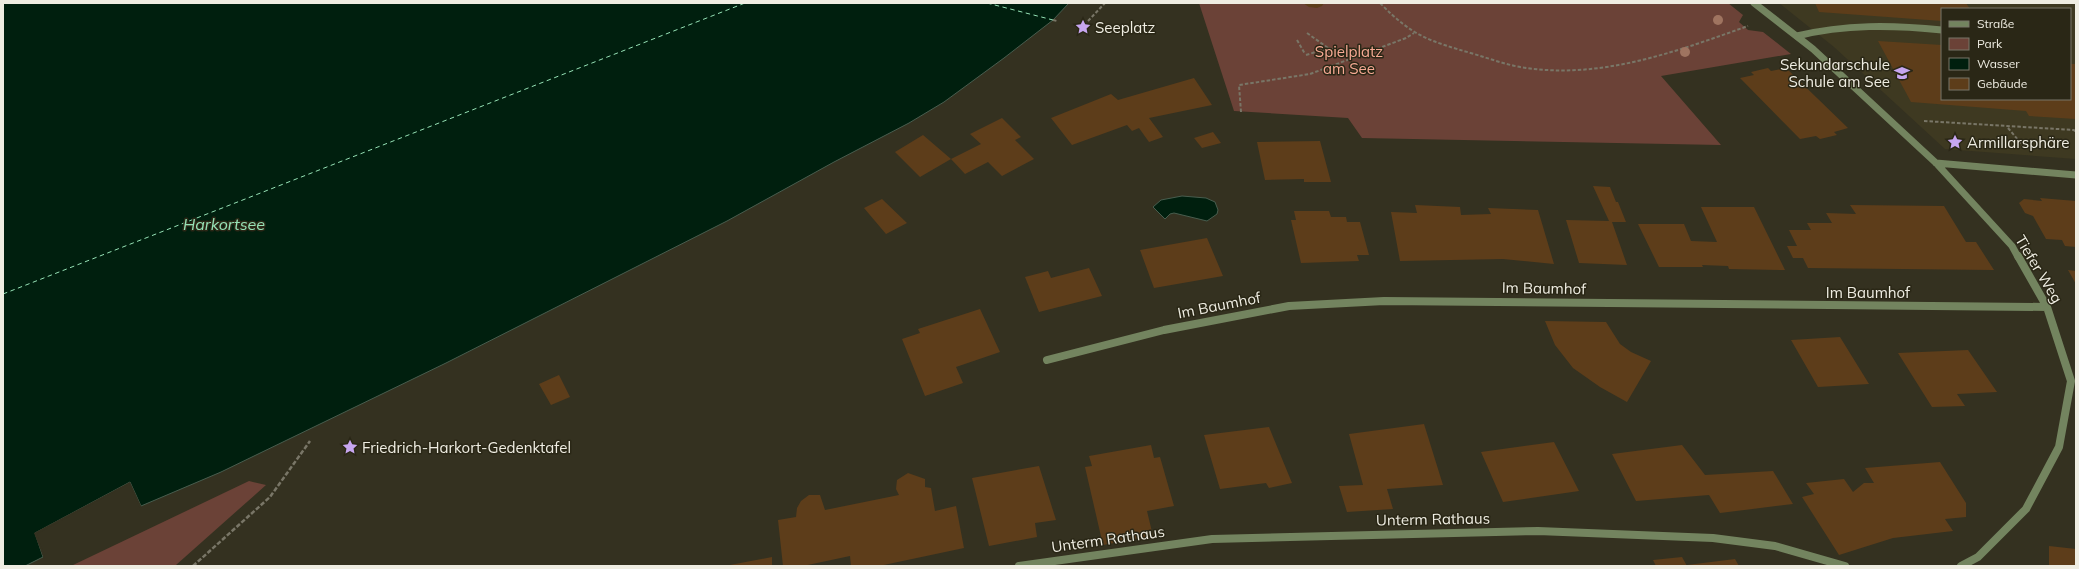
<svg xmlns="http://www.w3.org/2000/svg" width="2079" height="569" font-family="Mulish,sans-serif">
<rect width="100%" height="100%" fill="#343120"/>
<!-- built -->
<path fill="#3e3921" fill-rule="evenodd" d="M1779,3H2076V159L1945,149L1834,47ZM1942,9H2070V99H1942Z"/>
<!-- green -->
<path fill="#6b4237" d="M1199,3H1728L1743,15L1739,22L1748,30L1763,32L1791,54L1661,76L1721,145L1362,138L1348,118L1234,111Z
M249,481L266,485L176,565L178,566H71Z"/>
<!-- water -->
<path fill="#001f0e" stroke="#485d4e" d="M3,3H1069L1053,20L1004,58L944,102L909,123L834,162L727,221L446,363L221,472L141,506L130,482L35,533L43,557L25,566H3Z
M1182,196L1206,198L1215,202L1218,210L1217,214L1207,221L1174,213L1170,214L1165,219L1153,207L1161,200Z"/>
<!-- pier -->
<path fill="#343120" d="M130,482L142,508L139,507L129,484L37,534L45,556L44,559L34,533Z"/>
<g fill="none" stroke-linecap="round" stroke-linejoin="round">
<!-- ferry -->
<path stroke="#96e2b6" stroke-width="1" stroke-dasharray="4.5 3.5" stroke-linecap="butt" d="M987,3L1053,20
M3,294L745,3"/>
</g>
<!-- building -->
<path fill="#5d3d1a" d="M1303,3H1324L1322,6L1317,8L1309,7Z
M1815,3H1966L1970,9H1942V21L1819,12Z
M1878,41L1942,45V99H2070V64H2076V119L2029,116L2026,111L1911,102Z
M1768,68L1771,71L1786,68L1848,128L1834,132L1837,135L1820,139L1816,136L1800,139L1740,78L1754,75L1751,72Z
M1194,78L1212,105L1149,118L1163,137L1149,142L1139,128L1132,131L1127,125L1072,145L1051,118L1111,94L1118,100Z
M1002,118L1021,137L1015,140L1034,159L1002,176L988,162L965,174L951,159L981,144L970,134Z
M1213,132L1221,143L1202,148L1194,138Z
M923,135L951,159L920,177L895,152Z
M1320,141L1331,182H1304V179L1265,180L1257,142Z
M1593,186L1610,187L1616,202H1618L1626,222H1612L1627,265L1579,263L1566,220L1609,221Z
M2040,198L2076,201V247L2065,246L2062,240L2046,239L2033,216L2025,213L2019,203L2024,199L2042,201Z
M882,199L907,223L886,234L864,208Z
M1415,205L1460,207L1461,215L1491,214L1488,208L1538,210L1554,264L1503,259L1400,261L1391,212L1417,213Z
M1850,205L1944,206L1966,242H1976L1994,270L1808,268L1803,258H1793L1787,246H1797L1789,230H1811L1807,223H1832L1826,213L1856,214Z
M1701,207H1754L1785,270L1729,269L1728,266L1702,265L1703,267H1659L1638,224H1684L1691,241L1717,242Z
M1294,211H1329L1331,217H1346L1347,222H1360L1369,255H1357L1359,261L1301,263L1291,220H1296Z
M1207,238L1223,276L1154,288L1140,250Z
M1089,268L1102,296L1039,312L1025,277L1048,271L1051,278Z
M2068,270L2076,271V284Z
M980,309L1000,352L956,367L963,383L925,396L902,339L920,333L918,329Z
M1545,321L1606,322L1620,344L1631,352L1651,361L1627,402L1600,387L1573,368L1555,345Z
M1840,337L1869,384L1818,387L1791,340Z
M1968,350L1997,392L1957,394L1965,406L1932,407L1898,353Z
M559,375L570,397L551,405L539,384Z
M1424,424L1443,485L1387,489L1393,509L1347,512L1339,486L1363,485L1349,434Z
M1269,427L1292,483L1269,488L1266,483L1220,489L1204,435Z
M1554,442L1579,491L1503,502L1481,452Z
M1151,445L1154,458L1160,457L1174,506L1147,511L1153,536L1103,545L1085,467L1092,466L1089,456Z
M1682,445L1705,475L1773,471L1793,504L1720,513L1709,495L1636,501L1612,454Z
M1940,462L1966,503V517L1945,519L1953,531L1893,538L1839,555L1802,497L1814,494L1806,483L1844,479L1853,492L1864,483H1874L1865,468Z
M1039,466L1056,520L1035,523L1037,537L989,546L972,478Z
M908,473L925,479V487L931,488L935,511L956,506L964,548L879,566H851L850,556L803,566H783L778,520L796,517L797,508L801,501L809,495H820L825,510L899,495L896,489L897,480Z
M2049,546L2076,549V566H2049Z
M772,557V566H730V565Z
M1682,557L1687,566H1656L1653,560Z
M1735,559L1739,566H1687V565Z"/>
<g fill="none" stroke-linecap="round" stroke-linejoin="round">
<!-- path-far1 -->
<path stroke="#797667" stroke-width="2" stroke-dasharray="3.5 2" stroke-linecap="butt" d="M1380,3C1413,37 1430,41 1474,54C1491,59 1509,66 1527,68C1603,79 1678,51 1748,26
M1053,20L1057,21
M1088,21L1105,3
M1307,33L1328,48
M1297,40L1305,54
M1306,55L1328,48L1362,55
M1241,112L1239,85L1310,74L1406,38L1414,33
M1924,121L2074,130L2076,133
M2008,128L2024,147"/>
<!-- path -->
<path stroke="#797667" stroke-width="2.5" stroke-dasharray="4.5 2" stroke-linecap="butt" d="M193,566L270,497L310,441"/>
<!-- lane -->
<path stroke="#73845f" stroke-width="7" d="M1797,36C1845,24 1893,25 1942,30"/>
<!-- street-far1 -->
<path stroke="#73845f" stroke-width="7" d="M1754,3L1813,49L1936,163L2012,246L2018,257
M1936,163L2076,175"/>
<!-- street -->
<path stroke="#73845f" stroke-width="8" d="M1047,360L1164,330L1289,306L1384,301L2047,307
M1019,566L1212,539L1538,531L1713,538L1775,546L1845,566
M1961,566L1978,557L2026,509L2059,447L2071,381L2047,307L2018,256"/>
</g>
<!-- trees -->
<g fill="#9f7460">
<circle cx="1718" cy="20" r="5"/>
<circle cx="1685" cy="52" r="5"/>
</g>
<!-- icons -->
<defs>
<symbol id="sight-bare" viewBox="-9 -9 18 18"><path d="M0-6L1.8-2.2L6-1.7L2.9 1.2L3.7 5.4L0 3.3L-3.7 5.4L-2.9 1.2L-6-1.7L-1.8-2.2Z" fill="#c7a6f0" stroke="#2a2716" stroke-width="2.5" paint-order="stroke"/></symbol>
<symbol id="school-bare" viewBox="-9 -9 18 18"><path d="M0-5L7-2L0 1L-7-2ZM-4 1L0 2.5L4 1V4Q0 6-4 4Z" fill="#c7a6f0" stroke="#2a2716" stroke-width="2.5" paint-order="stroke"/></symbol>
</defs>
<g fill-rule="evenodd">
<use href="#sight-bare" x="1072" y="16" width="22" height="22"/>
<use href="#school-bare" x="1891" y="62" width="22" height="22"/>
<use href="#sight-bare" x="1944" y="131" width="22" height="22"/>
<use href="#sight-bare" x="339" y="436" width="22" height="22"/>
</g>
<g text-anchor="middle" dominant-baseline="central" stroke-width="3" stroke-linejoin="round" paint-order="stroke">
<!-- poi labels -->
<g font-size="15" fill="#efede2" stroke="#2a2716" text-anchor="start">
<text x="1095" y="27">Seeplatz</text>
<text x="1890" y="64" text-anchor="end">Sekundarschule<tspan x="1890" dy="17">Schule am See</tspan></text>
<text x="1967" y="142">Armillarsphäre</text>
<text x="362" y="447">Friedrich-Harkort-Gedenktafel</text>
</g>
<!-- park labels -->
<g font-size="15" fill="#f7aa94" stroke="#2a2716">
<text x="1349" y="51">Spielplatz<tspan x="1349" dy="17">am See</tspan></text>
</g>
<!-- street labels -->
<g font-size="15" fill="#efede2" stroke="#2a2716">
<text transform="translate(2039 269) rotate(59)">Tiefer Weg</text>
<text transform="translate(1544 288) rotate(1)">Im Baumhof</text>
<text x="1868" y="292">Im Baumhof</text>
<text transform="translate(1219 305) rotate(-11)">Im Baumhof</text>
<text transform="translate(1433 519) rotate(-1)">Unterm Rathaus</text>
<text transform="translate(1108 539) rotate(-8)">Unterm Rathaus</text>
</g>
<!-- water labels -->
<g font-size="16" font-style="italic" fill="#96e2b6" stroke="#2a2716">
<text x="224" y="224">Harkortsee</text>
</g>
</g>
<!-- border -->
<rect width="2079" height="569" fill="none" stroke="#efede2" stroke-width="8"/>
<!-- legend -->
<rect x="1941" y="8" width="130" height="92" fill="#2a2716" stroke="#797668"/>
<rect x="1949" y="21" width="20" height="6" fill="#73845f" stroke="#797668"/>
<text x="1977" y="28" font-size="12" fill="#efede2">Straße</text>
<rect x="1949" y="38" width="20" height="12" fill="#6b4237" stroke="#797668"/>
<text x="1977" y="48" font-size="12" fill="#efede2">Park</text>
<rect x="1949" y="58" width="20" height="12" fill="#001f0e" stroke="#797668"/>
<text x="1977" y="68" font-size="12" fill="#efede2">Wasser</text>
<rect x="1949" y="78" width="20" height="12" fill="#5d3d1a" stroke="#797668"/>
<text x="1977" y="88" font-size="12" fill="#efede2">Gebäude</text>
</svg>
